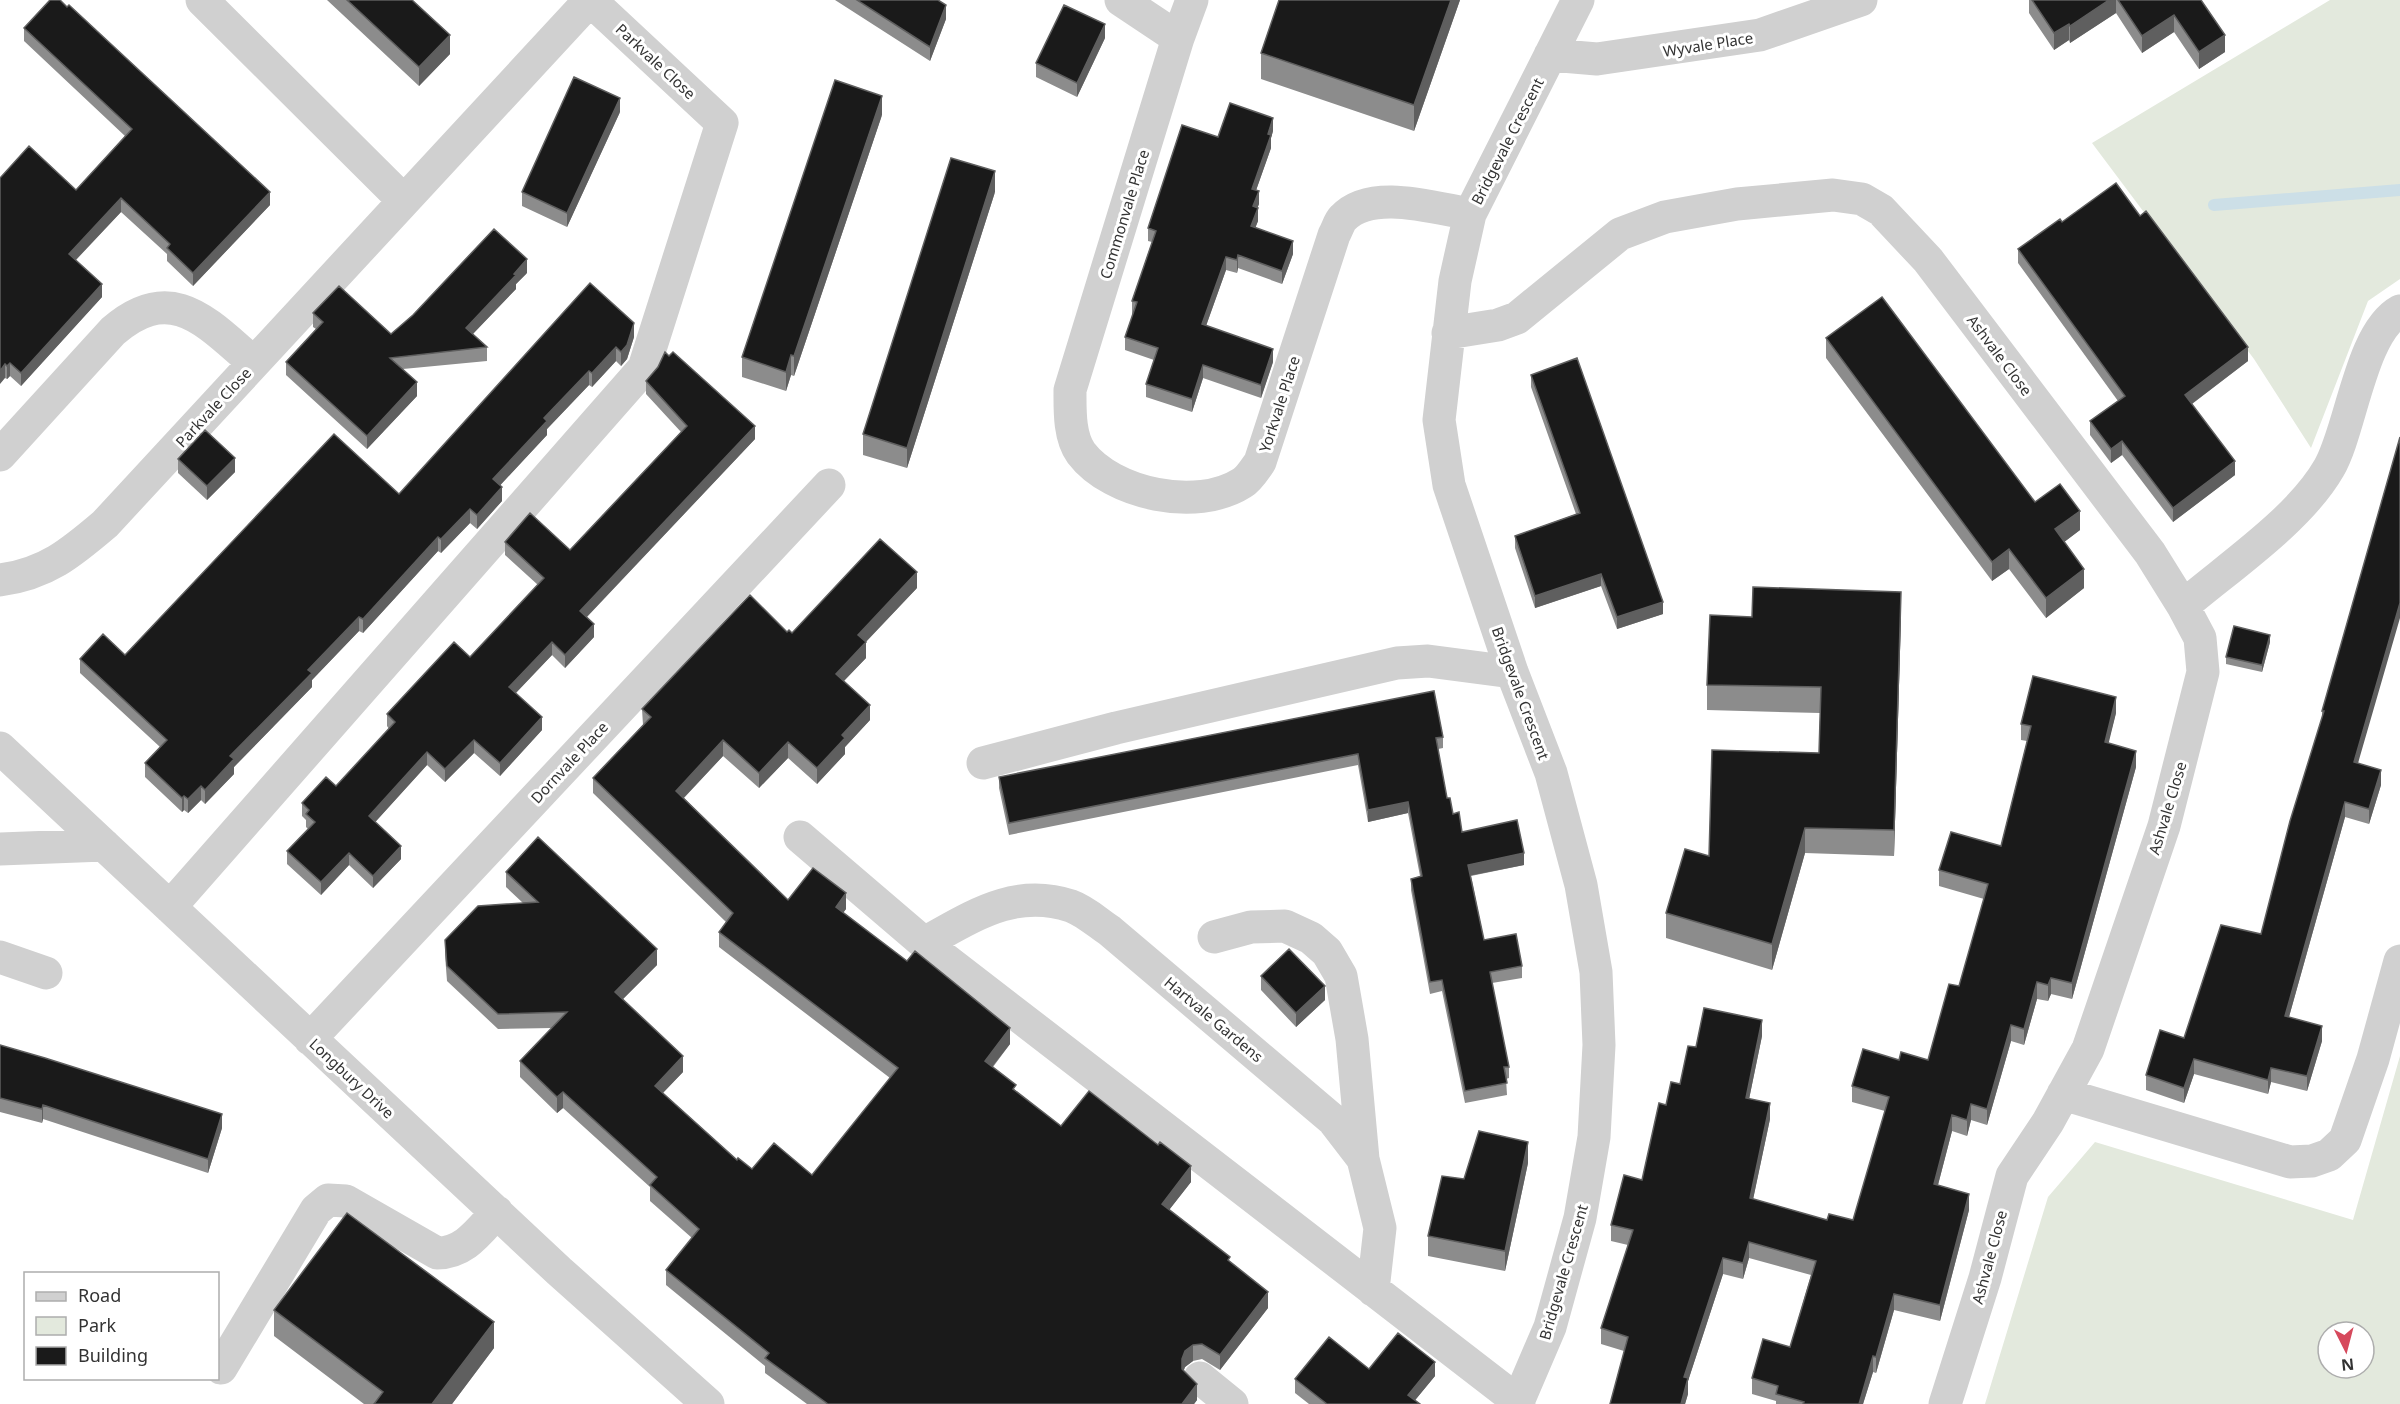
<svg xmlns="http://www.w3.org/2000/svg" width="2400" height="1404" font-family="'Noto Sans',sans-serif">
<rect width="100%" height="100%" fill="#fff"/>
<!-- green -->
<path fill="#e3e9dd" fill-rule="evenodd" d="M2330,0H2400V279L2368,301L2311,448L2254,359L2092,143Z
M2400,1056V1404H1985L2048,1197L2095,1142L2353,1220ZM2328,1332H2364V1368H2328Z"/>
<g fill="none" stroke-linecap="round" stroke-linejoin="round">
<!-- stream -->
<path stroke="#ccdfe7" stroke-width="12" d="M2214,205L2400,190"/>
<!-- minor -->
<path stroke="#d0d0d0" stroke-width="33" d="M202,0L403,200
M1121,0L1178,38
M1192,0L1178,38L1070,390C1070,410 1069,436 1081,453C1112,494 1197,512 1242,483C1249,479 1255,469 1260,462L1334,235C1337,230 1339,222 1343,218C1371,188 1434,208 1470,214
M1550,55L1597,59L1760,35L1861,0
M1448,333L1498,325L1517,318L1620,234L1665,217L1737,204L1833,195L1862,199L1881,210L1928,260L2150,553L2183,606L2200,638L2203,672L2164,826L2088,1049L2048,1122L2012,1176L1985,1278L1945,1404
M0,455L113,331C172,280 207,323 253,362
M0,580C46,574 71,553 105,524L590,0
M2183,606C2230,566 2299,520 2329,468C2351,431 2360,333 2400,311
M0,748L559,1271L708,1404
M983,763L1116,728L1397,663L1428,661L1512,672
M800,837L924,943L1519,1402
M0,849L104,845
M170,907L644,368L722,123L590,0
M1214,937L1251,927L1285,926L1311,938L1327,952L1341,976L1352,1039L1363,1159
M924,943C972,917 1014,887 1071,906C1085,911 1098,923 1110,931L1333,1120L1363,1159L1380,1228L1373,1290
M0,957L46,973
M310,1039L829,485
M2063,1094L2290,1162L2312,1161L2329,1155L2345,1140L2373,1059L2400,961
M221,1368L316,1210L328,1200L346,1201L437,1253C465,1253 479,1231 497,1212
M1200,1378L1232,1404
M1517,1404L1550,1327L1580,1218L1594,1137L1599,1045L1596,972L1581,885L1551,773L1512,672L1449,485L1439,420L1455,281L1470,214L1578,0"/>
</g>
<!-- wall -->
<path fill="#8c8c8c" d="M327,0H412L450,54L419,86Z
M835,0H938L946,19L930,61Z
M1460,0L1414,131L1261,79V53Z
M2029,0H2201L2225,52L2199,69L2174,32L2142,53L2116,13L2070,43L2069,40L2054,50L2029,13Z
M24,28L270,205L193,286L167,261V254L121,212L76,260L102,297L21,386L10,376L7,379L5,378L0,178L76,190L125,136L24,41Z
M1105,38L1077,97L1036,77V63Z
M620,112L567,227L522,206V192Z
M882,115L794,376L791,375L786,391L742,377V357Z
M1273,131L1271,138V148L1256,190L1259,204L1257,208L1258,221L1255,228L1293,254L1282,284L1238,268L1237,273L1226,270L1206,326L1273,362L1261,398L1203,378L1192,412L1146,397V384L1154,360L1125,350V337L1133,314H1132V301L1152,242L1148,241V228L1218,137Z
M995,192L907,468L863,455V434Z
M2062,222L2248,361L2192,404L2235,475L2173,522L2122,455L2111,463L2090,435V421L2118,401L2018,263V249Z
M527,273L516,284V289L473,334L487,347V361L403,369L417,396L367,449L286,375V362L316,329L313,327V313L391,334Z
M590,283L634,337L627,359L621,366L616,361L592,387L589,385L547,429V435L500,485L502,501L477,529L470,523L441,553L438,551L363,633L359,631L312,680V687L234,767V774L205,804L201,800L188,813L184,810L182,812L145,777V763L160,747L80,673V659L125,655L399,494Z
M1826,338L2035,502L2080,530L2064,542L2084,588L2046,618L2009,569L1992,581L1826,358Z
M1531,375L1663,614L1617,629L1601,586L1535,608L1515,548V536L1576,514L1531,387Z
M646,381L755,439L587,617L594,637L565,668L552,655L516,693L542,730L500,776L474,753L445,782L427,765L375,822L401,859L373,888L349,865L321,895L287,864V851L308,829L306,827V820L302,816V803L336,786L389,729L387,726V714L470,657L538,585L505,555V542L570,550L681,432L646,394Z
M2400,437L2358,763L2381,785L2369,824L2345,817L2289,1017L2322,1041L2307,1091L2271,1082L2268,1094L2194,1074L2184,1103L2146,1090V1075L2184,1038L2261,934L2322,720V711Z
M178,459L235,472L207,500L178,473Z
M917,588L866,642V658L844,681L870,720L845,747V754L817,784L788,758L759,788L723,756L684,798L788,900L846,909L843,913L1010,1044L993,1067L1016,1091L1061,1126L1191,1182L1169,1210L1230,1262L1268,1308L1220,1370L1202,1359L1193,1361L1185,1367L1184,1370L1197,1400L1194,1404H807L765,1373V1366L666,1285V1270L692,1238L650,1201V1187L563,1108L557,1113L520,1077V1061L552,1028L498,1029L447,981L445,955V940L523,903L506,887V872L657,965L623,999L683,1072L663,1093L737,1160L752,1169L812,1175L890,1078L719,947V932L726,922L593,793V778L643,725L642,709L787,632L792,633Z
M1752,617H1901L1894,856L1805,853L1772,970L1666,938V913L1709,856L1819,753L1820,713L1707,710V685Z
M2270,642L2262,672L2226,664V657Z
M2116,713L2108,743L2136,767L2072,999L2051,994L2048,1001L2037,999L2024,1045L2011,1041L1987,1125L1971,1120L1967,1136L1952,1131L1938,1185L1969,1210L1940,1321L1894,1310L1876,1373L1873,1372L1863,1404H1776V1401L1752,1394V1378L1790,1347L1811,1275L1749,1258L1743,1279L1723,1274L1688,1381V1394L1685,1404H1610L1624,1351L1601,1344V1328L1628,1245L1611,1241V1225L1642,1180L1666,1105L1680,1084L1696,1047L1762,1036L1749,1099L1770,1119L1753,1199L1827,1220H1853L1885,1111L1852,1102V1086L1899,1060H1928L1959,986L1984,899L1939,886V870L2001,846L2027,741L2021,740V724Z
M1443,737V748L1438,749L1447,798L1453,814L1462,832L1524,865L1471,876L1484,940L1522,966V978L1492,983L1509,1067V1078L1506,1079L1507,1095L1465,1103L1442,991L1430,994L1411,890V879L1420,876L1408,813L1368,822L1358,765L1009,835L999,788V777Z
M1261,976L1325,1000L1296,1027L1261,990Z
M0,1045L222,1128L208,1173L43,1119L42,1123L0,1112Z
M1528,1163L1505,1271L1428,1256V1236L1464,1179Z
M274,1310L494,1348L452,1404H364L274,1336Z
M1369,1369L1435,1376L1415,1400L1420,1404H1309L1295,1393V1379Z"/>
<!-- shaded-wall -->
<path fill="#5f5f5f" d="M1451,0H1460L1414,131V105Z
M2109,0H2116V13L2070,43V26Z
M946,5V19L930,61V47Z
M2174,15V32L2142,53V36Z
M1105,24V38L1077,97V83Z
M2069,24V40L2054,50V33Z
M450,35V54L419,86V67Z
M2225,35V52L2199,69V52Z
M882,96V115L794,376V356Z
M620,98V112L567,227V213Z
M1273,118V131L1271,138V148L1252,202V189Z
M995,171V192L907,468V448Z
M1259,191V204L1253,219V206Z
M270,192V205L193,286V273Z
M121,198V212L69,267V254Z
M1258,208V221L1251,239V226Z
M1293,241V254L1282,284V271Z
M1238,255V268L1237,273V260Z
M1226,257V270L1202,337V324Z
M527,259V273L516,284V289L466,341V328Z
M102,284V297L21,386V373Z
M634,323V337L627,359L621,366V352Z
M616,347V361L592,387V373Z
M2248,347V361L2185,409V395Z
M1273,349V362L1261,398V385Z
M791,355V375L786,391V372Z
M10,363V376L7,379V366Z
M5,364V378L0,384V371Z
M1203,365V378L1192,412V399Z
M589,371V385L547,429V435L493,493V479L544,418Z
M417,382V396L367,449V436Z
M755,426V439L580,624V611Z
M2122,441V455L2111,463V449Z
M235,458V472L207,500V486Z
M2235,461V475L2173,522V508Z
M502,487V501L477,529V515Z
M470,509V523L441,553V539Z
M2080,511V530L2055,549V529Z
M438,537V551L363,633V619Z
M2009,549V569L1992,581V562Z
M2084,569V588L2046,618V598Z
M917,572V588L858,650V635Z
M1601,574V586L1535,608V596Z
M1901,592V617L1894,856V830Z
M1663,602V614L1617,629V617Z
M2400,603V618L2354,777V762Z
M359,617V631L312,680V687L234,767V774L205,804V790L230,756L308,670Z
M594,624V637L565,668V655Z
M2270,635V642L2262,672V665Z
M552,642V655L509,700V687Z
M866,642V658L836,689V674Z
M2116,697V713L2105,758V742Z
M870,705V720L845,747V754L817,784V768L842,735Z
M542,717V730L500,776V763Z
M474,740V753L445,782V769Z
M723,740V756L676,806V791Z
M788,742V758L759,788V773Z
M2136,751V767L2072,999V983Z
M427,752V765L369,829V816Z
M2381,770V785L2369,824V809Z
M201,786V800L188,813V799Z
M184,796V810L182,812V798Z
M1408,802V813L1368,822V810Z
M2345,802V817L2285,1031V1016Z
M1805,828V853L1772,970V944Z
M401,846V859L373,888V876Z
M349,853V865L321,895V882Z
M1524,853V865L1468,876V865Z
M846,893V909L836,922V907Z
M657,949V965L615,1007V992Z
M2051,978V994L2048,1001V985Z
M2037,982V999L2024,1045V1029Z
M1325,986V1000L1296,1027V1013Z
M1762,1020V1036L1746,1114V1098Z
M2011,1025V1041L1987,1125V1109Z
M2322,1026V1041L2307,1091V1076Z
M1010,1028V1044L985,1076V1061Z
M683,1056V1072L655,1101V1086Z
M2194,1059V1074L2184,1103V1088Z
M2271,1068V1082L2268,1094V1080Z
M563,1092V1108L557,1113V1097Z
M1770,1103V1119L1750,1214V1198Z
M1971,1104V1120L1967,1136V1120Z
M43,1105V1119L42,1123V1109Z
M222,1114V1128L208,1173V1159Z
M1952,1115V1131L1934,1200V1184Z
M1528,1142V1163L1505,1271V1251Z
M1191,1166V1182L1162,1219V1204Z
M1969,1194V1210L1940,1321V1305Z
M1749,1242V1258L1743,1279V1263Z
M1723,1258V1274L1688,1381V1394L1685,1404H1681L1684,1377Z
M1268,1292V1308L1220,1370V1355Z
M1894,1294V1310L1876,1373V1357Z
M494,1322V1348L452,1404H432Z
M1193,1345V1361L1185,1367L1182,1374V1359L1185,1351Z
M1873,1356V1372L1863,1404H1859Z
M1435,1362V1376L1412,1404L1408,1395Z
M1197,1384V1400L1194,1404H1182Z"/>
<!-- building -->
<path fill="#1a1a1a" stroke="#5f5f5f" stroke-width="1.5" d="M50,0H60L67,7L69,5L270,192L193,273L167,248L170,244L121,198L69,254L102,284L21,373L10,363L7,366L5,364L0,371V178L29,146L76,190L132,129L24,28Z
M347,0H412L450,35L419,67Z
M857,0H938L946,5L930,47Z
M1279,0H1451L1414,105L1261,53Z
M2032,0H2109L2070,26L2069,24L2054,33Z
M2118,0H2201L2225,35L2199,52L2174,15L2142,36Z
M1064,5L1105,24L1077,83L1036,63Z
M574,77L620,98L567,213L522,192Z
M835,80L882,96L794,356L791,355L786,372L742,357Z
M1230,103L1273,118L1268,134L1271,135L1252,189L1259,191L1253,206L1258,208L1251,226L1293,241L1282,271L1238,255L1237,260L1226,257L1202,324L1273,349L1261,385L1203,365L1192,399L1146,384L1158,348L1125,337L1137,302L1132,301L1156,231L1148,228L1182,125L1218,137Z
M951,158L995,171L907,448L863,434Z
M2116,183L2140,216L2146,211L2248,347L2185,395L2235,461L2173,508L2122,441L2111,449L2090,421L2125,396L2018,249L2060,219L2062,222Z
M494,229L527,259L514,274L516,275L466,328L487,347L390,358L417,382L367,436L286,362L323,322L313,313L339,286L391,334L413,315Z
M590,283L634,323L627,345L621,352L616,347L592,373L589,371L544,418L547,421L493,479L502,487L477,515L470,509L441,539L438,537L363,619L359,617L308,670L312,673L230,756L234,759L205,790L201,786L188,799L184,796L182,798L145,763L167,740L80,659L103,634L125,655L334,434L399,494Z
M1882,297L2035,502L2060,484L2080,511L2055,529L2084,569L2046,598L2009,549L1992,562L1826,338Z
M665,352L669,356L673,352L755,426L580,611L594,624L565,655L552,642L509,687L542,717L500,763L474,740L445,769L427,752L369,816L401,846L373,876L349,853L321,882L287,851L315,822L306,814L309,810L302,803L326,777L336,786L395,722L387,714L454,642L470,657L544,578L505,542L530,513L570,550L687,426L646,381L658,367Z
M1577,358L1663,602L1617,617L1601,574L1535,596L1515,536L1580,513L1531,375Z
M205,430L235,458L207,486L178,459Z
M2400,437V603L2354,762L2381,770L2369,809L2345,802L2285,1016L2322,1026L2307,1076L2271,1068L2268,1080L2194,1059L2184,1088L2146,1075L2160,1030L2184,1038L2221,925L2261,934L2290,821L2324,711H2322Z
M880,539L917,572L858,635L866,642L836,674L870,705L842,735L845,738L817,768L788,742L759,773L723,740L676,791L788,900L813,868L846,893L836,907L907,961L915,951L1010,1028L985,1061L1016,1085L1013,1089L1061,1126L1089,1091L1158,1145L1160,1142L1191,1166L1162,1204L1230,1257L1228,1260L1268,1292L1220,1355L1202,1344L1193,1345L1185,1351L1182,1359V1369L1197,1384L1182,1404H828L765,1358L769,1353L666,1270L699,1229L650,1185L657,1177L563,1092L557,1097L520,1061L567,1012L498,1014L447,966L445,940L478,906L538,902L506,872L538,837L657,949L615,992L683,1056L655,1086L737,1160L738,1158L752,1169L774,1143L812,1175L898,1068L719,932L733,913L593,778L651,717L642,709L750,595L787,632L789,630L792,633Z
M1753,587L1901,592L1894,830L1805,828L1772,944L1666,913L1685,849L1709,856L1712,750L1819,753L1821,687L1707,685L1710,615L1752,617Z
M2234,626L2270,635L2262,665L2226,657Z
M2033,676L2116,697L2105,742L2136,751L2072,983L2051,978L2048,985L2037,982L2024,1029L2011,1025L1987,1109L1971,1104L1967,1120L1952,1115L1934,1184L1969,1194L1940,1305L1894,1294L1876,1357L1873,1356L1859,1404H1803L1804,1402L1776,1394L1778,1386L1752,1378L1763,1339L1790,1347L1816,1261L1749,1242L1743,1263L1723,1258L1684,1377L1688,1378L1681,1404H1610L1628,1337L1601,1328L1633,1230L1611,1225L1624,1175L1642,1180L1659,1103L1666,1105L1671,1082L1680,1084L1688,1046L1696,1047L1704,1008L1762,1020L1746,1098L1770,1103L1750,1198L1827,1220L1829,1214L1853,1220L1889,1097L1852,1086L1863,1049L1899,1060L1901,1052L1928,1060L1949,984L1959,986L1988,884L1939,870L1951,832L2001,846L2031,726L2021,724Z
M1434,691L1443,737L1436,738L1447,798H1450L1453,814L1459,812L1462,832L1517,820L1524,853L1468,865L1484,940L1516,934L1522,966L1490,972L1509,1067H1504L1507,1083L1465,1091L1442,980L1430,982L1411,879L1422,876L1408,802L1368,810L1358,754L1009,823L999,777Z
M1289,949L1325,986L1296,1013L1261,976Z
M0,1045L45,1058L222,1114L208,1159L43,1105L42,1109L0,1098Z
M1479,1131L1528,1142L1505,1251L1428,1236L1442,1176L1464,1179Z
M347,1213L494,1322L432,1404H374L383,1392L274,1310Z
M1398,1333L1435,1362L1408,1395L1420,1404H1327L1295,1379L1329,1337L1369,1369Z"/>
<g text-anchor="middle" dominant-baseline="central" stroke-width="6" stroke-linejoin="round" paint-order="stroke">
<!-- street labels -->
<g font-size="15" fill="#333" stroke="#fff">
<text transform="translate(1708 44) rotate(-9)">Wyvale Place</text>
<text transform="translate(656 61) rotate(43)">Parkvale Close</text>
<text transform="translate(1507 141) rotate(-63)">Bridgevale Crescent</text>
<text transform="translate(1124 214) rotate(-73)">Commonvale Place</text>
<text transform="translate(2000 355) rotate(53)">Ashvale Close</text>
<text transform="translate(1279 404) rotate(-72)">Yorkvale Place</text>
<text transform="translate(213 407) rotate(-47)">Parkvale Close</text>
<text transform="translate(1521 693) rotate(70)">Bridgevale Crescent</text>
<text transform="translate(569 762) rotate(-47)">Dornvale Place</text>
<text transform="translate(2167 808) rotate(-73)">Ashvale Close</text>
<text transform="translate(1214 1019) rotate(40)">Hartvale Gardens</text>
<text transform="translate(352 1078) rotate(43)">Longbury Drive</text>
<text transform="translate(1989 1257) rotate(-75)">Ashvale Close</text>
<text transform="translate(1563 1272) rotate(-74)">Bridgevale Crescent</text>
</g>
</g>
<!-- legend -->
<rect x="24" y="1272" width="195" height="108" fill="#ffffff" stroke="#adadad" stroke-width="1.5"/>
<rect x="36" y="1292" width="30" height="9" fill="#d0d0d0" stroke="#adadad" stroke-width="1.5"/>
<text x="78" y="1302" font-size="18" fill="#333333">Road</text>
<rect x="36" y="1317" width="30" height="18" fill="#e3e9dd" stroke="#adadad" stroke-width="1.5"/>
<text x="78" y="1332" font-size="18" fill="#333333">Park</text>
<rect x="36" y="1347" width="30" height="18" fill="#1a1a1a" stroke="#adadad" stroke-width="1.5"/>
<text x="78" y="1362" font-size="18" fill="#333333">Building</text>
<!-- north arrow -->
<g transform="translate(2346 1350) rotate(174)"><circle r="28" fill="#ffffff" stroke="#adadad" stroke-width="1.5"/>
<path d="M0-4.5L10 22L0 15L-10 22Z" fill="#d6495c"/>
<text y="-9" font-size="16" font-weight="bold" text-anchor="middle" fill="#333333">N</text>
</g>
</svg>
